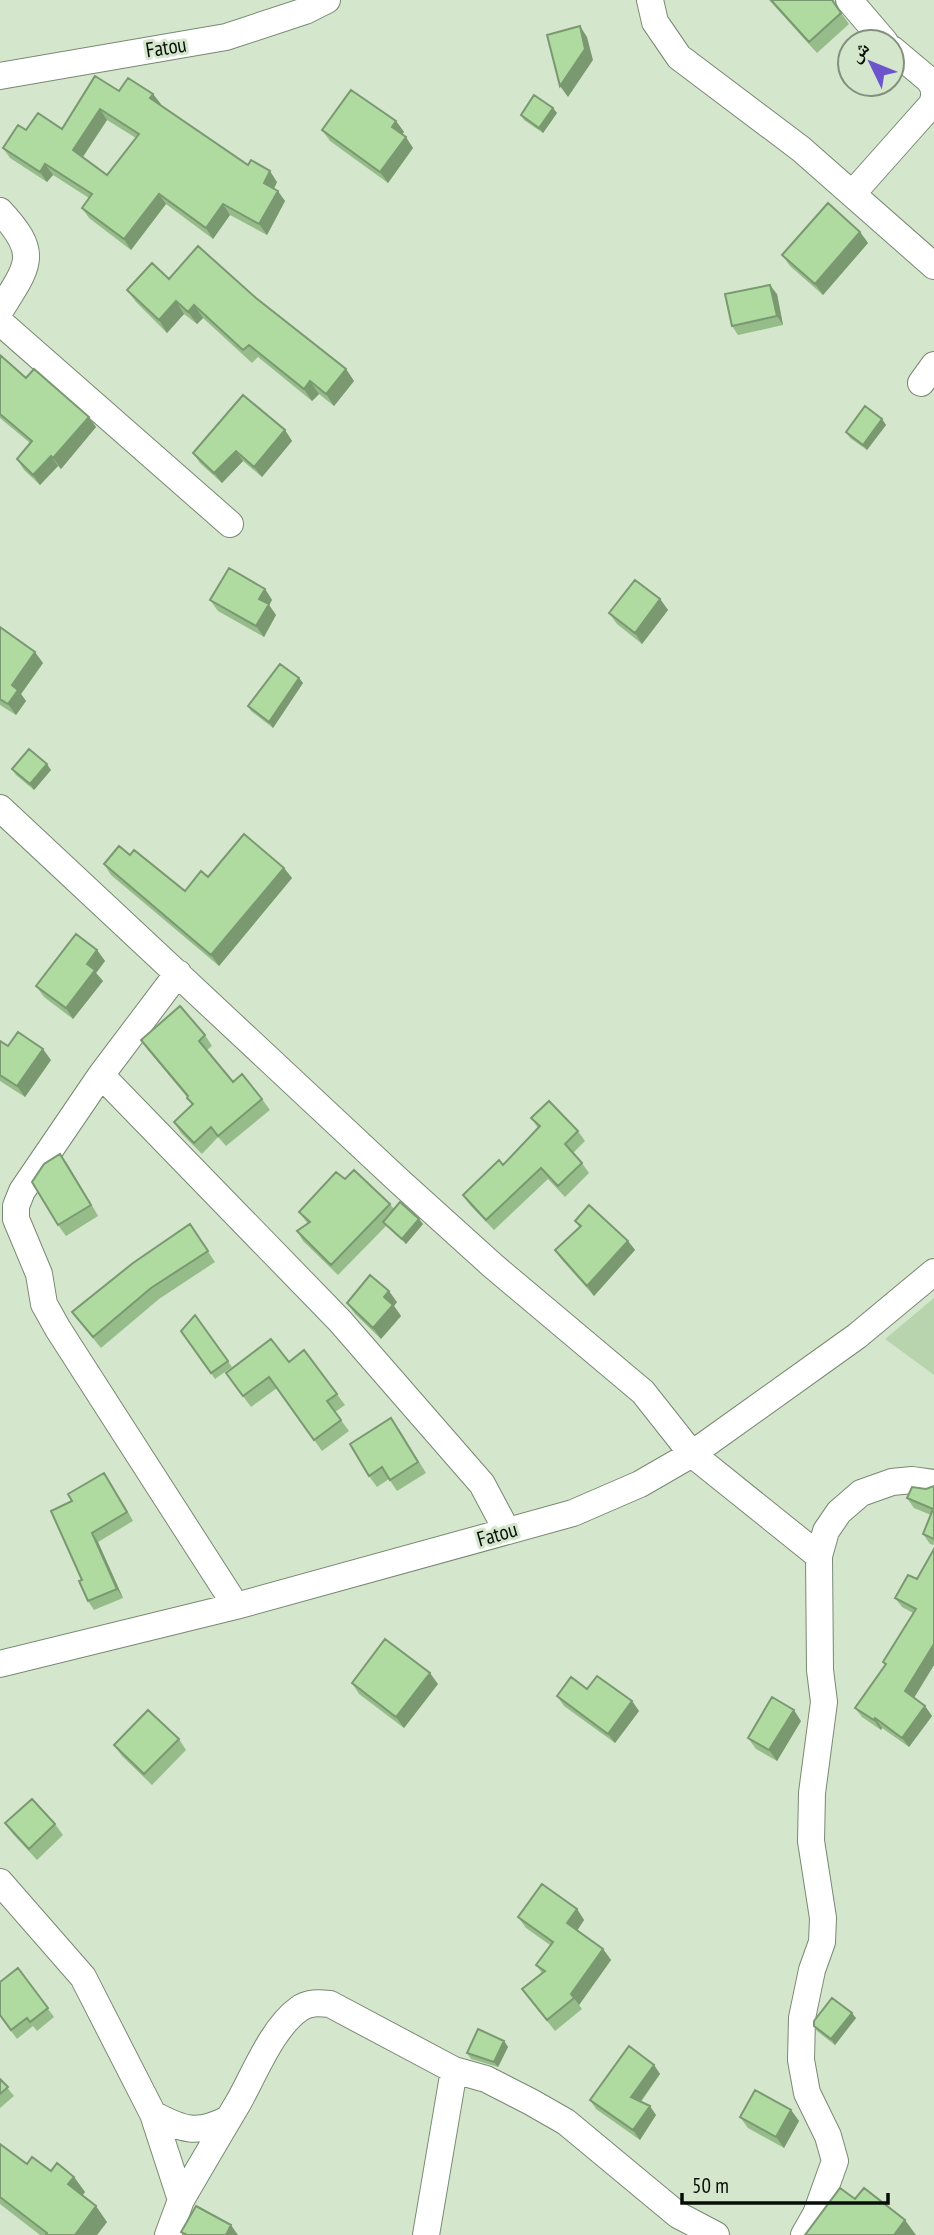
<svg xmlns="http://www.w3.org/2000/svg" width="934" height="2235" font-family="'PT Sans Narrow','Noto Naskh Arabic',sans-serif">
<rect width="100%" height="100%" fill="#d4e7cd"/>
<!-- green -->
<path fill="#b8d4af" d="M934,1298V1375L885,1339Z"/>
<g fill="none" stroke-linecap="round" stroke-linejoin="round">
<defs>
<path id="minor" d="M650,0L655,22L679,57L801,149L934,266
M849,0L885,42
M0,76L226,37L305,11L327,0
M853,193L917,121L932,104L934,97V88L929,80L892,49
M0,211C41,255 28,265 0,311
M0,322L230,524
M921,383L934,365
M0,808L398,1180L492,1265L643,1392L692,1454L819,1556
M178,973L101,1075L22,1191L16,1206V1219L39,1274L44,1304L58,1329L236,1606
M101,1075L340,1321L482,1484L507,1531
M0,1664L236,1606L573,1513L640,1484L692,1454L857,1336L934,1272
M0,1882L83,1977L153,2114L181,2200L168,2235
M153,2114C183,2130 197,2135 228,2119
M181,2200C200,2167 219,2135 238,2103C254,2075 272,2028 299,2009C308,2002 319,2003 330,2004L454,2070L486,2079L531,2102L566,2122L678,2215L716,2235
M426,2235L454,2070
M804,2235L816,2214L835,2161L828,2136L807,2093L801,2060L802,2018L812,1970L822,1942L823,1918L811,1841L812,1793L824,1702L820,1670L819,1556L826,1531L839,1512L861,1493L892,1482L912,1480L934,1483"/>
</defs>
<!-- minor casing -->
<use href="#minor" stroke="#788972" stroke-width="28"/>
<!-- minor -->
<use href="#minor" stroke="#fff" stroke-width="26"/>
</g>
<!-- wall -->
<path fill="#96bc8a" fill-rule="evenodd" d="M769,0H834V3L849,24L817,53Z
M119,91L153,94L160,105L248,165L277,182L274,189L285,201L267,235L230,215L213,239L166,204L131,250L89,218L82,208L89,198L53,175L47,182L10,158L3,148L26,130L62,129ZM107,120L136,138L107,175L83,157Z
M553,108L557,113L543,133L524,120L521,115Z
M396,121L404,132L402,134L413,148L388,183L330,141L322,130Z
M860,232L868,243L823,295L790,266L782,255Z
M169,279L256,298L346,369L354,381L334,406L319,394L312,401L258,357L252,363L203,318L197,324L184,314L167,333L136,302L127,290Z
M777,294L783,325L738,335L732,326Z
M0,355L26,378L89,417L96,427L61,469L58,466L40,485L24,470L17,459L30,443L0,418Z
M882,419L886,425L867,450L850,438L846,432Z
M285,430L292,441L262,477L243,461L222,483L200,463L193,453Z
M265,589L272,600L269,605L276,615L264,637L218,611L210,600Z
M660,599L668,610L642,644L617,624L609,613Z
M0,627L43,663L21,694L26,701L16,715L0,705Z
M299,678L303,683L273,728L251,711L248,706Z
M12,769L51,770L34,790L16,775Z
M130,855L185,891L208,877L284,868L292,878L219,966L111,875L104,864Z
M97,950L105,961L96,973L103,981L73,1019L44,997L36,986Z
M205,1035L212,1046L207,1050L233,1082L262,1099L270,1110L226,1146L218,1137L202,1154L181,1133L174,1122L192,1105L187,1097L148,1050L141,1040Z
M0,1041L8,1046L51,1060L25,1097L0,1081Z
M531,1118L578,1131L585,1141L573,1153L582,1163L589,1173L565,1197L548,1179L494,1230L470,1205L463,1195L503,1165L538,1128Z
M60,1154L98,1216L66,1236L58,1225Z
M345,1179L390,1204L394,1209L423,1224L406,1244L386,1226L338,1275L303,1241L297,1231L308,1224L299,1212Z
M575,1221L628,1241L635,1250L594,1296L562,1260L555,1250L580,1228Z
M190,1224L215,1262L159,1299L101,1348L72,1312Z
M397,1302L394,1306L401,1316L381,1339L355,1314L347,1303Z
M195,1315L232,1367L215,1379L181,1331Z
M304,1350L345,1405L335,1412L349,1431L322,1451L277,1388L251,1407L226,1373L289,1362Z
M399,1429L426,1473L397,1491L389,1479L377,1487L369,1476Z
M104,1473L133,1521L98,1542L123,1598L94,1610L88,1601L82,1580L72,1501Z
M934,1486V1545L930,1544L923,1534L931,1515L914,1508L907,1498Z
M917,1579L934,1665L914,1698L925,1706L932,1716L909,1747L882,1728L881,1730L862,1717L855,1708L885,1665L883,1662L913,1613L902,1607L895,1598Z
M352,1683L438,1684L404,1728L359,1694Z
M587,1689L632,1701L639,1711L615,1743L564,1706L557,1696Z
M801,1721L777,1761L756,1749L748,1738Z
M179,1739L186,1750L152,1785L122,1756L114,1745Z
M5,1823L55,1824L63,1835L37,1860L13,1834Z
M577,1909L584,1920L577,1930L603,1949L611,1960L579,2005L582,2009L555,2031L522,1989L542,1973L536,1965L550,1945L526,1928L518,1917Z
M18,1968L54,2017L37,2031L33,2026L17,2039L0,2016Z
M856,2018L835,2045L817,2031L814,2026Z
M504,2041L508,2047L498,2067L471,2059L467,2053Z
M654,2065L660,2074L641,2102L656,2115L640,2140L596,2109L590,2100Z
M0,2079L14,2096L0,2108Z
M791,2110L799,2121L784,2148L748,2128L740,2117Z
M0,2144L27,2164L51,2171L74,2177L85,2192L82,2195L107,2222L97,2235H40L0,2204Z"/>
<!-- shaded-wall -->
<path fill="#7a9971" d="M580,26L587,37L593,60L568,97L560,86Z
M153,94L161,104L158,109L150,98Z
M553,108L557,113L543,133L539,128Z
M100,109L107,120L80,161L73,150Z
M396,121L404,132L399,138L392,127Z
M406,137L413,148L388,183L380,172Z
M45,164L53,175L47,182L40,172Z
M270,171L277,182L271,194L264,183Z
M278,191L285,201L267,235L259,224Z
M159,194L166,204L131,250L124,239Z
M223,204L230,215L213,239L206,228Z
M860,232L868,243L823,295L815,284Z
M770,285L777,294L783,325L777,316Z
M176,301L184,314L167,333L159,320Z
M194,305L203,318L197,324L188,312Z
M346,369L354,381L334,406L326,394Z
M310,381L319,394L312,401L304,389Z
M89,417L96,427L61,469L53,458Z
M882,419L886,425L867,450L863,445Z
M285,430L292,441L262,477L254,467Z
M236,451L243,461L222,483L214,473Z
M51,456L58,466L40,485L33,475Z
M265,589L272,600L269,605L276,615L264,637L256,626L259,599Z
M660,599L668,610L642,644L635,633Z
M35,652L43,663L21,694L26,701L16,715L8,704L12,685Z
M299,678L303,683L273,728L269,722Z
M47,764L51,770L34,790L30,784Z
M284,868L292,878L219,966L211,955Z
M97,950L105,961L96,973L103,981L73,1019L66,1008L87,964Z
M43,1049L51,1060L25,1097L17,1086Z
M60,1154L68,1165L98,1216L91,1205Z
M419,1219L423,1224L406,1244L402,1239Z
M628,1241L635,1250L594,1296L587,1286Z
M389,1291L397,1302L394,1306L401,1316L381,1339L373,1328L384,1297Z
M104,1473L110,1482L133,1521L127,1512Z
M92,1533L98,1542L123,1598L117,1589Z
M934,1644V1665L912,1701L905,1691Z
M430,1673L438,1684L404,1728L396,1717Z
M632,1701L639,1711L615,1743L608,1734Z
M925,1706L932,1716L909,1747L902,1738Z
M794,1710L801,1721L777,1761L769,1750Z
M875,1718L882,1728L881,1730L874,1720Z
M577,1909L584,1920L575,1934L567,1923Z
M603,1949L611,1960L579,2005L571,1994Z
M852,2013L856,2018L835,2045L831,2039Z
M504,2041L508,2047L498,2067L494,2062Z
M654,2065L660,2074L637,2106L631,2097Z
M650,2106L656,2115L640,2140L633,2130Z
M791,2110L799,2121L784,2148L776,2137Z
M74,2177L85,2192L79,2200L68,2184Z
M96,2206L107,2222L97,2235H75Z
M905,2220L916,2235H894Z
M231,2225L238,2235H226Z"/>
<!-- building -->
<path fill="#afdba1" stroke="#7a9971" stroke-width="2" fill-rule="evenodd" d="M771,0H832L841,13L809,42Z
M580,26L585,49L560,86L547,35Z
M95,76L119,91L128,78L153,94L150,98L248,165L251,160L270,171L264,183L278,191L259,224L223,204L206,228L159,194L124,239L82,208L92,194L45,164L40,172L3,148L18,125L26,130L38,113L62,129ZM100,109L139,134L107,175L73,150Z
M351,90L396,121L392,127L406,137L380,172L322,130Z
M534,95L553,108L539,128L521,115Z
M828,203L860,232L815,284L782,255Z
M198,246L256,298L346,369L326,394L310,381L304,389L249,345L243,350L194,305L188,312L176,301L159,320L127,290L152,263L169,279Z
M770,285L777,316L732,326L725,294Z
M0,355L26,378L34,369L89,417L53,458L51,456L33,475L17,459L32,441L0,414Z
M243,395L285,430L254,467L236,451L214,473L193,453Z
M865,406L882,419L863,445L846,432Z
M229,568L265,589L259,599L269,604L256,626L210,600Z
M635,580L660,599L635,633L609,613Z
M0,627L35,652L12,685L18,690L8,704L0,699Z
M280,664L299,678L269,722L248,706Z
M29,749L47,764L30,784L12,769Z
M244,834L284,868L211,955L104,864L119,846L130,855L134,850L185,891L201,871L208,877Z
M76,934L97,950L87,964L95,970L66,1008L36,986Z
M180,1006L205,1035L199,1041L233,1082L242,1074L262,1099L218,1136L211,1127L194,1143L174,1122L193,1104L187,1098L188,1096L141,1040Z
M18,1032L43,1049L17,1086L0,1075V1041L8,1046Z
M549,1101L578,1131L565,1144L582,1163L558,1186L541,1168L486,1220L463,1195L499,1160L503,1165L540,1126L531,1118Z
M60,1154L91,1205L58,1225L32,1182L44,1164Z
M354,1170L390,1204L331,1265L297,1231L310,1222L299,1212L336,1172L345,1179Z
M400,1202L419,1219L402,1239L383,1222Z
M589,1205L628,1241L587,1286L555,1250L581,1226L575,1221Z
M190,1224L208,1251L151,1288L93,1337L72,1312L133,1263Z
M370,1275L389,1291L384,1297L393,1305L373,1328L347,1303Z
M195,1315L228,1361L211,1373L181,1331Z
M271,1339L289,1362L304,1350L337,1394L327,1401L341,1420L314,1440L269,1377L243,1396L226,1373Z
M391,1418L418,1462L390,1480L382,1467L369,1476L350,1444Z
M104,1473L127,1512L92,1533L117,1589L88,1601L79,1581L82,1580L51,1511L72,1501L68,1494Z
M934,1486V1539L923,1534L933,1509L907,1498L912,1487L926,1489Z
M934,1549V1644L905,1691L925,1706L902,1738L875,1718L874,1720L855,1708L886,1664L883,1662L916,1609L895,1598L908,1575L917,1579Z
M385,1639L430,1673L396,1717L352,1683Z
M597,1676L632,1701L608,1734L557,1696L571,1677L587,1689Z
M772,1697L794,1710L769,1750L748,1738Z
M148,1710L179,1739L144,1774L114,1745Z
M32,1799L55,1824L29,1849L5,1823Z
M542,1884L577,1909L567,1923L603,1949L571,1994L574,1998L547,2020L522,1989L545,1971L536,1965L553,1942L518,1917Z
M18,1968L48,2008L30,2022L27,2018L11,2030L0,2015V1982Z
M832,1998L852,2013L831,2039L814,2026V2021Z
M478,2029L504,2041L494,2062L467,2053Z
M629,2046L654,2065L631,2097L650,2106L633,2130L590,2100Z
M0,2079L8,2087L0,2094Z
M755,2090L791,2110L776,2137L740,2117Z
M0,2144L27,2164L32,2157L51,2171L57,2163L74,2177L68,2184L96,2206L75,2235H46L47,2233L0,2197Z
M840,2188L855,2199L864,2188L905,2220L894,2235H805Z
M196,2206L231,2225L226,2235H187L181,2232Z"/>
<g text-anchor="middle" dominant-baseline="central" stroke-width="6" stroke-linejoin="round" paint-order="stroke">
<!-- street labels -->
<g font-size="21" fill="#070e06" stroke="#d4e7cd">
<text transform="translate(166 47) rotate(-9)">Fatou</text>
<text transform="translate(497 1534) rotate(-16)">Fatou</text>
</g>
</g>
<!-- north arrow -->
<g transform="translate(871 63) rotate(313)"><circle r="33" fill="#d4e7cd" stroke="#82907d" stroke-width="2"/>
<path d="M0-5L12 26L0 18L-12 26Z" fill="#6d54cd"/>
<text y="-10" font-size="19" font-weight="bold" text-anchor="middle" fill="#070e06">ش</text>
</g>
<!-- scale -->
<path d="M682 2193v10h206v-10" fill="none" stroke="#070e06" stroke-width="3.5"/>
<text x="692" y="2193" font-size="21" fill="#070e06" stroke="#d4e7cd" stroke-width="5" paint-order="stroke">50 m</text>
</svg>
